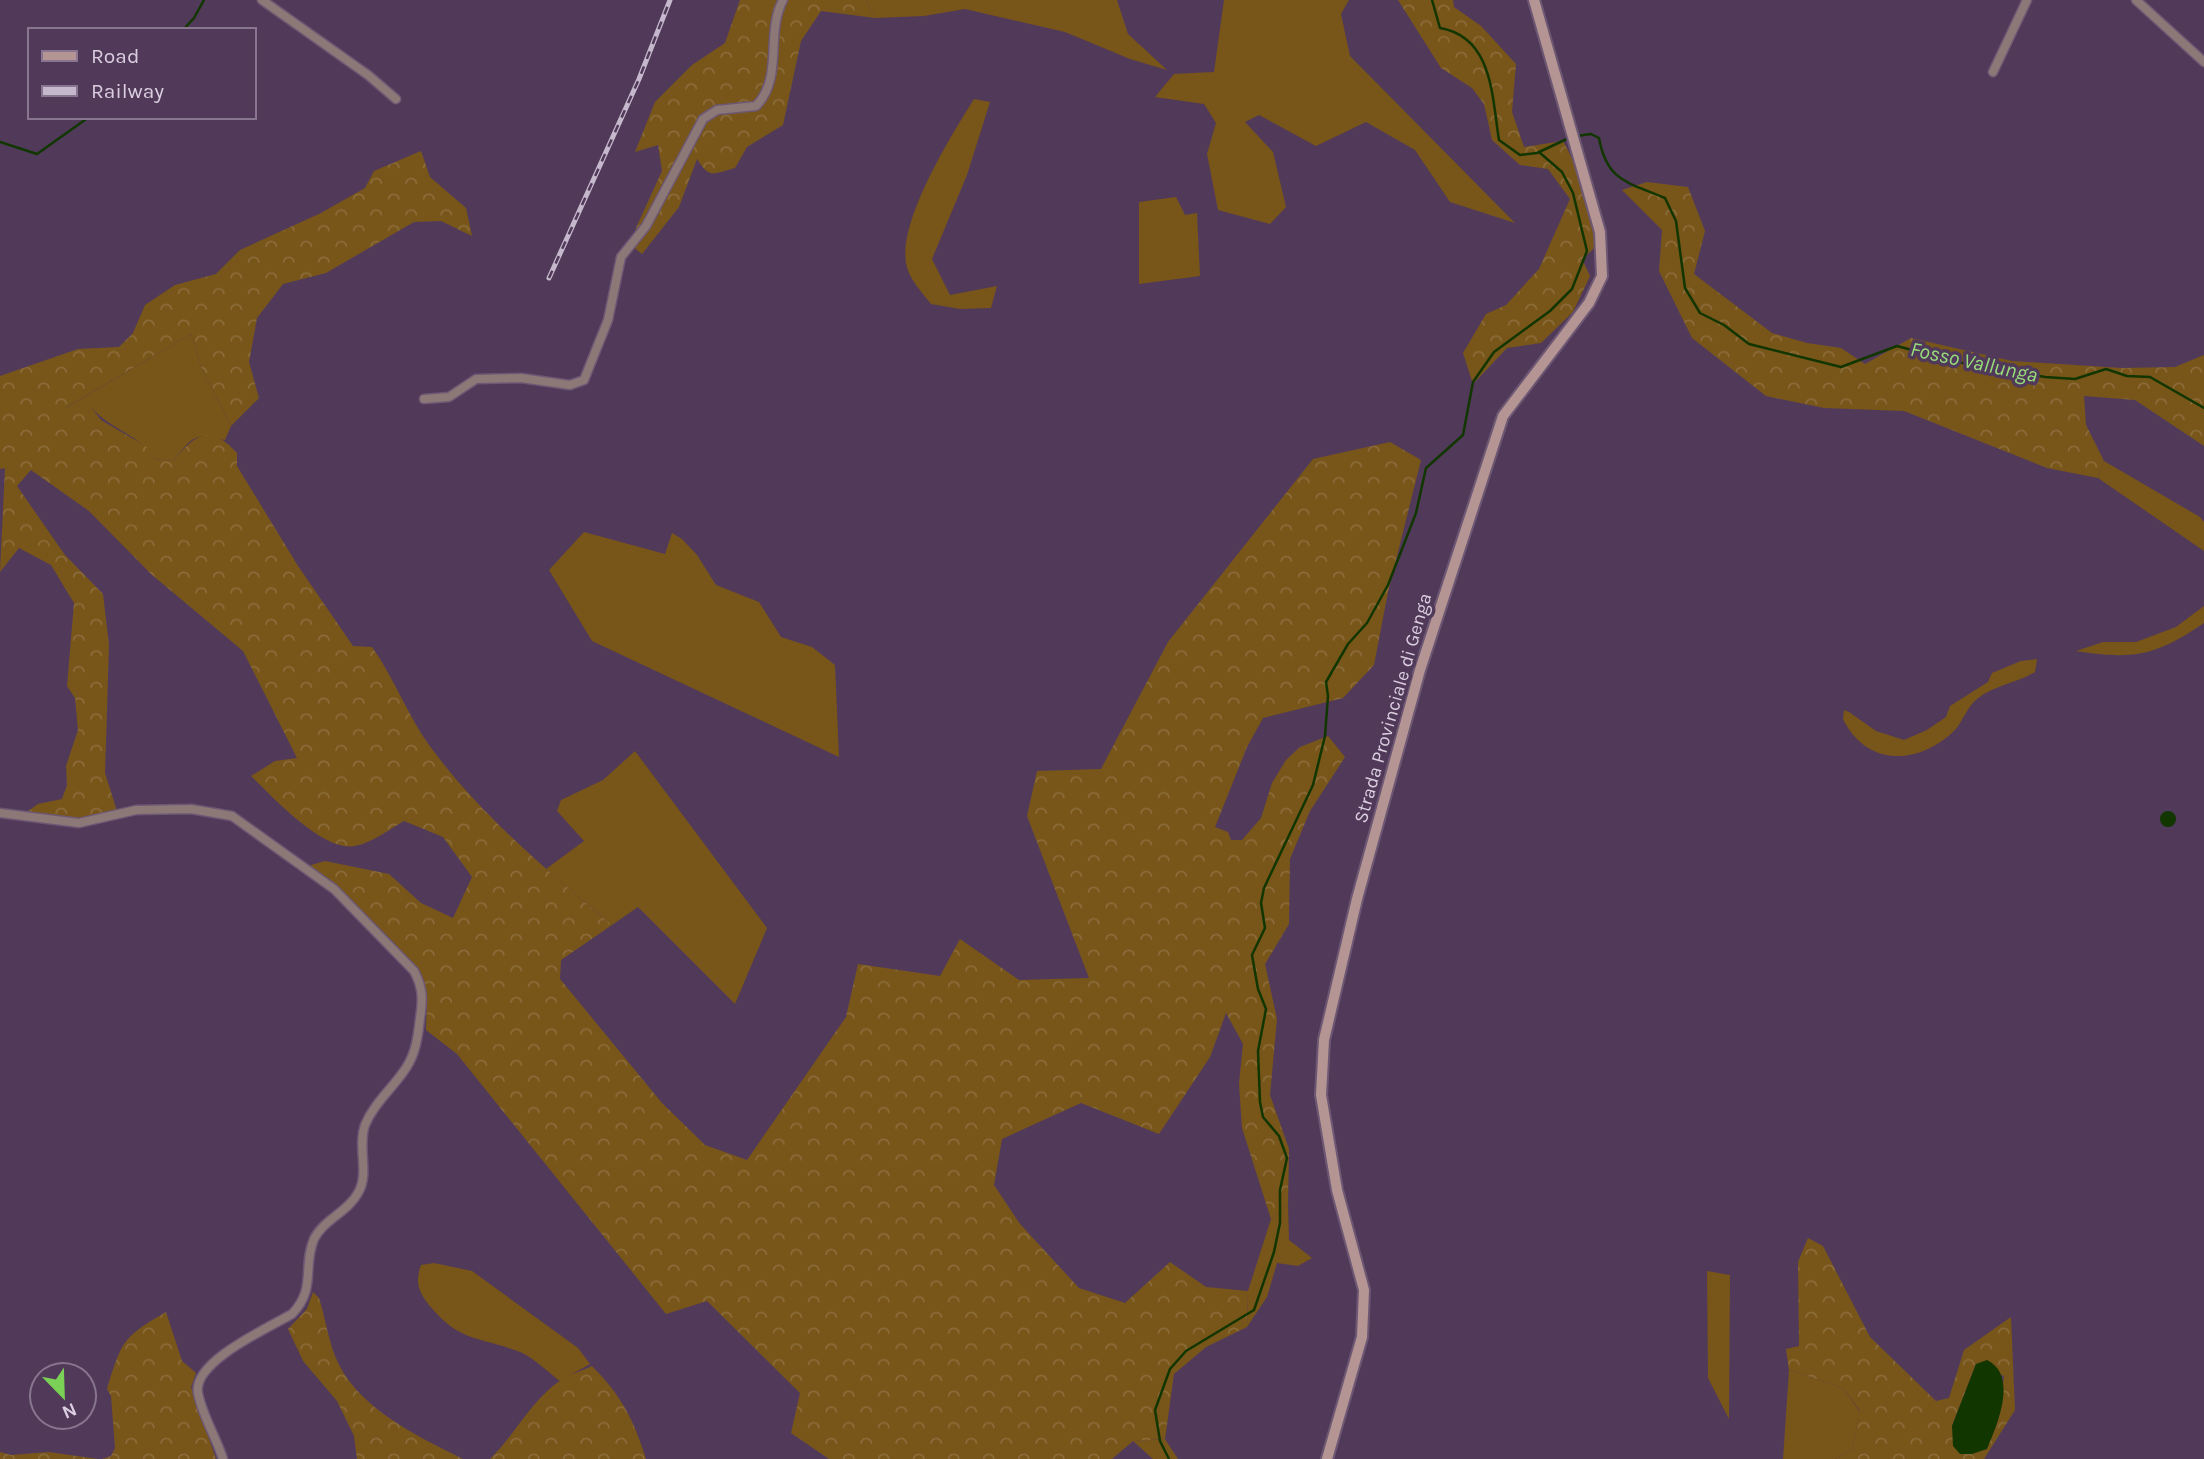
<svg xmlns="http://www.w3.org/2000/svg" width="2204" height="1459" font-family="Karla,sans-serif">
<defs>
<pattern id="forest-crowns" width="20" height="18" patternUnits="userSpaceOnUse" patternTransform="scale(1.75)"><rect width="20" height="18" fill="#785519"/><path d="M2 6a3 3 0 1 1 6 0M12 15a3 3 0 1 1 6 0" fill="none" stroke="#8b6c3a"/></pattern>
</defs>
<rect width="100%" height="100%" fill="#513a59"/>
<!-- grass -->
<path fill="#785519" d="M866,0H1117L1128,34L1167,70L1130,59L1065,32L965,9L924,16L875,18Z
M1224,0H1349L1341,14L1350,56L1515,223L1450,202L1415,150L1366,122L1316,146L1259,115L1245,122L1273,152L1286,207L1270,224L1218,210L1207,154L1216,123L1204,104L1155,97L1174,74L1214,72Z
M974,99L990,102L967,175L932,259L950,295L997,286L991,308L960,309L931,304C922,292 908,278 906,263C899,219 951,136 974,99Z
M1176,197L1185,215L1197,213L1200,276L1139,284V202Z
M191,334L201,367L231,426L225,440C193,432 193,437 173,461L154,459C141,435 109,429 91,407L62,410Z
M2104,461L2200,517L2204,522V551L2098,478Z
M584,532L665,554L672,533L682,539L697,555L716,585L759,602L781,637L812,647L835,665L839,757L592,641L549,570Z
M2204,606V623C2156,656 2133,660 2076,651L2103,642H2136L2176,627Z
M2037,659L2035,672C2017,683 1993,686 1977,699C1967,707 1963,721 1955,730C1920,765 1867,768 1843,719L1844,710L1849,712L1876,731L1904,740L1927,730L1946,717L1950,706L1988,682L1992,673L2021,661Z
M635,751L767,928L735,1004L638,907L612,925L546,869L584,841L557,811L561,800L603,780Z
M1288,1204L1289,1240L1312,1258L1298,1266L1277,1263L1267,1297L1247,1327L1248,1291L1271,1219Z
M434,1263L472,1271L578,1348L590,1364L560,1381C548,1372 534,1358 520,1352C479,1336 460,1343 429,1305C418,1291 415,1282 421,1265Z
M1707,1271L1730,1275L1729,1419L1708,1378Z
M1789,1370L1843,1388L1860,1412L1852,1449L1835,1459H1783Z
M1165,1439L1178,1459H1153L1133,1441Z"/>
<!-- forest -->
<path fill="url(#forest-crowns)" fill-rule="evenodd" d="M740,0H866L875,18L821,11L801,41L783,125L747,147L735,168C712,174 710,179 697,159L679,207L642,254L632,246L636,228L662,171L658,145L635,152L655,102L692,65L725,43Z
M1398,0H1453L1454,7L1481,26L1516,64L1512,112L1524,147L1563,141C1574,160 1599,215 1598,237C1598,247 1589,253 1582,259L1590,276L1573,312L1541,343L1507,348L1473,384L1463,353L1486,314L1506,305L1539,269L1570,199L1548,169L1520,165L1492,140L1484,104L1472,88L1441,68Z
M421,151L430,177L466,208L472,236L441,221L414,222L326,273L283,284L257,318L249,362L259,398L231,426L201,367L191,334L65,408L84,404L91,407L101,420L147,447L154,459L173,461C195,435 209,422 237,453V466L298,566L353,646L372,647C394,678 407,714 429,745C480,815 546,869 612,925L561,960L560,979L662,1103L705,1145L747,1160L846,1017L858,964L940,976L960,939L1019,980L1089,978L1027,816L1037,771L1101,769L1168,642L1313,459L1390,442L1421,460L1388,592L1374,665L1343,698L1263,718L1247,747L1215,827L1228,832L1231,840H1242L1261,818L1272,783L1286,760L1300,747L1328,736L1345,757L1310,811L1290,859L1289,924L1265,964L1277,1019L1270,1095L1289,1149L1288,1204L1271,1219L1242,1128L1239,1084L1243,1044L1226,1013L1210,1057L1159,1134L1081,1103L1002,1139L994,1185L1020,1224L1079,1288L1125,1303L1170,1262L1206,1287L1248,1291L1247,1327L1206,1347L1174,1374L1165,1439L1133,1441L1112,1459H829L791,1433L800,1393L707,1301L666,1314L457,1054L426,1030C426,1018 428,1004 426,992C420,957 338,889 308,866L325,861L389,874L421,903L453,918L472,877L443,837L404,821C390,829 371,843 355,846C323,852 273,797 251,776L275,761L297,758L243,651L151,574L89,511L31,470L17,486L65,555L103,594L109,645L105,773L117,811L84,819L24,814L38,804L62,799L67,785L66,766L78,730L75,698L67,686L74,603L51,565L19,548L0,572L5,468L0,469V376L78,349L119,347L133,333L145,305L175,285L216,274L240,250L321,213L365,188L374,171Z
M1647,182L1688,187L1705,231L1694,274L1772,333L1807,343L1841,348L1865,364L1911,338L2012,361L2122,368L2175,367L2204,355V446L2135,400L2084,396L2086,425L2104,461L2098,478L2047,468L1904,411L1824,408L1766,396L1692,338L1659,271L1662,230L1622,190Z
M1808,1238L1823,1246L1870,1337L1936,1401L1949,1398L1964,1350L2011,1317L2015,1410L1984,1459H1835L1852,1449L1860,1411L1843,1388L1789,1370L1786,1349L1799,1346L1798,1262ZM1976,1364L2004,1376L1998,1420L1987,1448L1952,1426Z
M313,1292L319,1298C325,1317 328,1338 335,1356C355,1407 417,1436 463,1459H357L354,1436L337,1401L303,1361L288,1329L307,1309Z
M166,1312L182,1361L196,1373L191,1387L216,1459H102L111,1456L115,1448L111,1396L107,1389C122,1342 121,1338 166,1312Z
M592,1366C621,1395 634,1420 646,1459H490C515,1435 532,1399 561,1380C570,1374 582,1371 592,1366Z
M0,1452L11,1455L49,1452L98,1459H0Z"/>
<!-- water -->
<path fill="#113600" d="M2160 819a8 8 0 1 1 16 0a8 8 0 1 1-16 0Z
M1987,1360C2018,1375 1998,1423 1987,1449L1972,1454H1960L1953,1446L1952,1426L1976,1364Z"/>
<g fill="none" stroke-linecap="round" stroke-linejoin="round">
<!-- stream -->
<path stroke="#113600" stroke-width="2.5" d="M1432,0L1440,28C1493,37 1492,97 1499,140L1520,155L1537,153L1571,137
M183,30L194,18L204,0
M1577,136L1591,134L1599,138C1607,182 1628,182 1665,198L1676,221L1685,288L1700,313L1724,325L1749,344L1841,367L1897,346L1957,362L2045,377L2075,379L2106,369L2127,376L2150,377L2204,408
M0,142L37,154L89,117
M1169,1459L1160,1441L1155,1410L1170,1369L1186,1351L1254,1310L1274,1252L1280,1223V1190L1287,1158L1279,1136L1263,1117L1260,1102L1258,1051L1266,1009L1258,989L1252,955L1265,928L1261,903L1264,888L1313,785L1325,736L1328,696L1326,682L1348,644L1367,623L1388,585L1416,513L1426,468L1463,435L1473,382L1494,352L1550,311L1572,289L1587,251L1573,193L1562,172L1539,152"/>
<defs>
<path id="street" d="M262,0L368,75L396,99
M2136,0L2204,62
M1993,72L2027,0
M424,399L449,397L476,379L521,378L570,385L584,380L608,320L621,257L646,226L703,119L717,110L756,106C784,77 765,34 783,0
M0,813L79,823L136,810L191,809L232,816L334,889L414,971C423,988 423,999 420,1018C418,1036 416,1053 406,1068C393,1088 374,1103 365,1125C357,1147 370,1173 358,1193C348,1212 323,1220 314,1239C302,1267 317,1288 292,1314C268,1328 192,1362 198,1393C202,1415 216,1437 223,1459"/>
<path id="secondary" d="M1327,1459L1362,1337L1364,1290L1337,1190L1321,1095L1324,1040L1357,899L1420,670L1503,416L1589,303L1602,276L1600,232L1534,0"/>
</defs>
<!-- street casing -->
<use href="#street" stroke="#6d5874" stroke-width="11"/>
<!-- secondary casing -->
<use href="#secondary" stroke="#6d5874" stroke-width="14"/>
<!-- street -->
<use href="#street" stroke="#8d7878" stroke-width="8"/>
<!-- secondary -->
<use href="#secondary" stroke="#b59494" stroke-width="10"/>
<defs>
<path id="rail" d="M549,278L639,79L670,0"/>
</defs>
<!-- rail casing -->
<use href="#rail" stroke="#c6b8cc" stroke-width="5"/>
<!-- rail -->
<use href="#rail" stroke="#513a59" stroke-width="2.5" stroke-dasharray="8" stroke-linecap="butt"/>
</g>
<g text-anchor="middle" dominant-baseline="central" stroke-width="7" stroke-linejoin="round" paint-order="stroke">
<!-- street labels -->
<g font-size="19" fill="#dbcee0" stroke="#513a59">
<text transform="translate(1393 708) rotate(-74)">Strada Provinciale di Genga</text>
</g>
<!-- water labels -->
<g font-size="21" font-style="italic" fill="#98dd7c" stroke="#513a59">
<text transform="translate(1974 362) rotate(12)">Fosso Vallunga</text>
</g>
</g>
<!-- legend -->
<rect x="28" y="28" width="228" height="91" fill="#513a59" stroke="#88758f" stroke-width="2"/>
<rect x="42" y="51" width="35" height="10" fill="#b59494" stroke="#88758f" stroke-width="2"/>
<text x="91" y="63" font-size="21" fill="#dbcee0">Road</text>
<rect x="42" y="86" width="35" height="10" fill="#c6b8cc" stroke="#88758f" stroke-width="2"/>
<text x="91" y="98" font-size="21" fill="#dbcee0">Railway</text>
<!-- north arrow -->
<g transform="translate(63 1396) rotate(157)"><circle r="33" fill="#513a59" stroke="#88758f" stroke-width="2"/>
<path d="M0-5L12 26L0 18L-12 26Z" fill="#7bd155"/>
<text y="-10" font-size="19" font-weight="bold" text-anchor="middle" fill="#dbcee0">N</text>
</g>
</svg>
